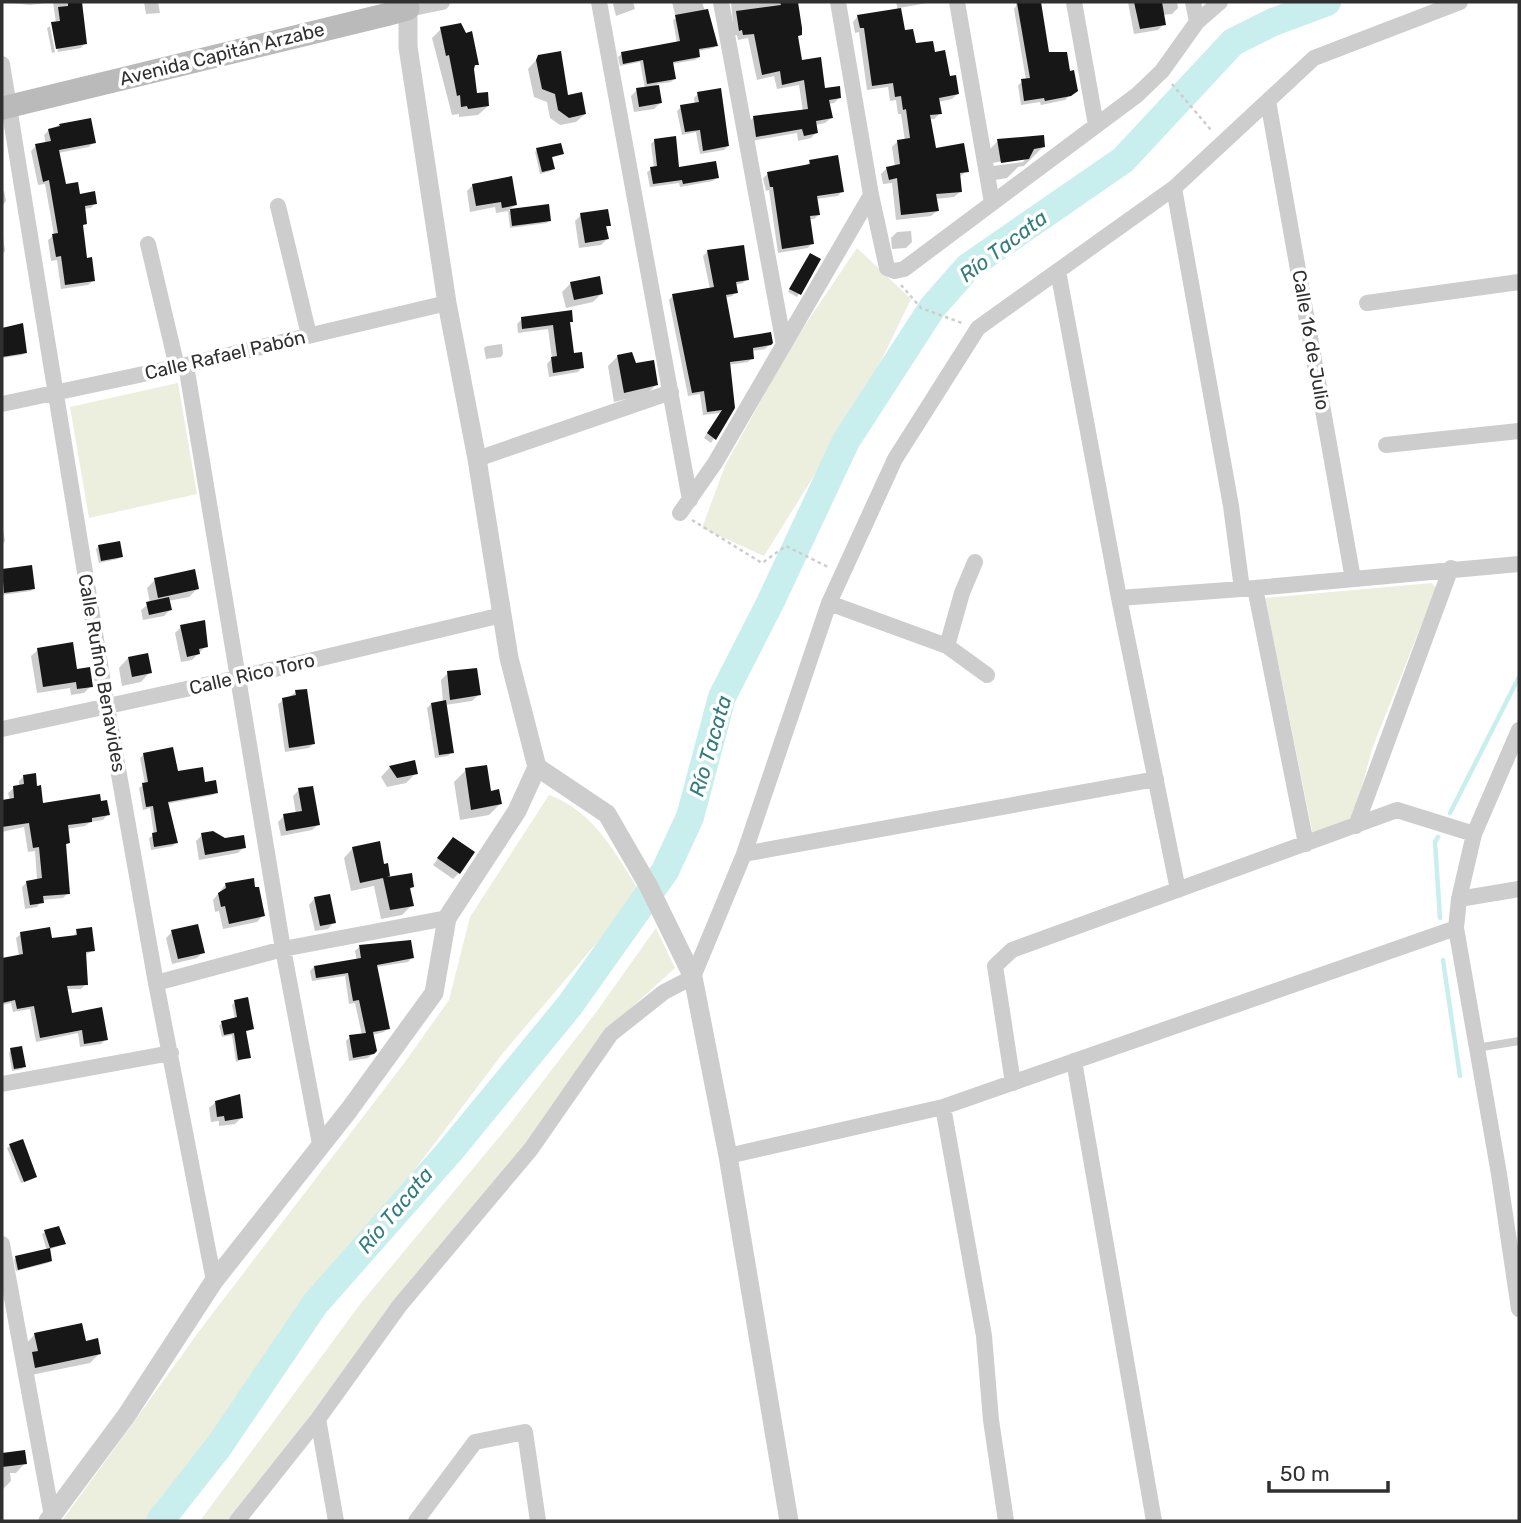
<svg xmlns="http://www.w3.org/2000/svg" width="1521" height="1523" font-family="Rubik,sans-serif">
<rect width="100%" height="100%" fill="#fff"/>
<!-- green -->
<path fill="#eceede" d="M857,248L911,299L866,392L764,556L702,528L725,466L791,346Z
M178,383L197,494L89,518L70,407Z
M1432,583L1436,588L1372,749L1353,820L1313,835L1265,598Z
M549,795C594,811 615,853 640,892L503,1053L149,1521H62L203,1326L405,1062L449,1000L470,917Z
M656,928L675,968L608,1029L526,1146L317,1407L232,1521H200L361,1303L506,1129L597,1011Z"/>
<!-- shadow -->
<path fill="#0003" fill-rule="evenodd" d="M2,2H81L85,43L81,48L58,52L53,25H51L56,23L53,2L30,5Z
M144,2H158L160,13L146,14Z
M615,2H633L635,9L616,16L613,4Z
M672,2H702L716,45L713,48L698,51L699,57L695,60L671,64L674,79L671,82L657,84L660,103L654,109L634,112L631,96L637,90L645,89L640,62L620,66L618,57L622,54L677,43L673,20L676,18Z
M731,2H799L797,4L800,35L796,38L801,62L824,90L840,97L834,103L828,104L831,118L825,123L815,125L816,133L811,138L798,141L797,133L751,141L748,123L753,118L803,112L799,85L777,89L774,76L757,80L748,38L738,40L737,35H734Z
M896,2H933L899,8L903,32L914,45L934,54L957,94L952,99L938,102L940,113L934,119H929L935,150L967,171L959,177L960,192L954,197L935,199L937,211L931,216L896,220L892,183L883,184L881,174L887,168L895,167L892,147L897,142L905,141L901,114H898L896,100L890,101L888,87L867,90L859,32L855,33L853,22L858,16L898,10Z
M1016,2H1039L1048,54L1068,73L1076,90L1065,100L1041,105L1040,102L1021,105L1018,85L1026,80L1014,9L1016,6Z
M1128,2H1177L1178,8L1172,14L1162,15L1164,24L1158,30L1134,34Z
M50,26L55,52L52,53L47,28Z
M441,29L477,64L473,68L475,95L488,106L478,115L459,117V114L452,115L432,38Z
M539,57L567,97L585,114L576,122L560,125L550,118L547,102L534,97L528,69Z
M698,94L728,146L724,150L700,154L696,132L682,135L677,111L681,107L695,105L694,98Z
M90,120L94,142L89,147L58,153L64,186L95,203L91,208L83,209L85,223L81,228L86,259L93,281L88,285L61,289L57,260L51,261L48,240L54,235L45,184L38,185L31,151L36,146L46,144L44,135L49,130L59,125Z
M655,140L678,169L717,177L713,181L680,187L679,183L650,187L647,172L654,168L651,144Z
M998,141L1044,146L1024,166L1018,167L1007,178L982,182L978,161ZM1027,157L1023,162L993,166L992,163Z
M537,150L562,154L551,158L553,168L551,171L540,174L535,152Z
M810,162L842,191L838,196L816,199L819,214L814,219H808L812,243L808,248L778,253L769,190L766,191L763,178L768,174L804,167Z
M473,185L515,205L508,211L547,206L549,220L547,223L510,228L508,211L496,213L495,207L470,212L467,191Z
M2,191H4L6,201L2,206Z
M581,215L609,225L605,229L607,239L601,245L579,248L575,221Z
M2,230L5,251L2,255Z
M911,231L912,242L906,248L892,249L891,238L897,232Z
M708,251L747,279L743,283L735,285L736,292L732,296L725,298L732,340L770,344L765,349L751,351L752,358L748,362L728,365L733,408L711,443L704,438L720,413L703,415L700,394L688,396L669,300L673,296L710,289L703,256Z
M808,257L819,260L797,297L788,292Z
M571,283L601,294L593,302L566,308L562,292Z
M522,319L571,321L568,324L573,355L582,367L578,372L549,377L547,364L552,358L548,329L518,333L517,324Z
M21,325L25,353L22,355L2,358V328Z
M502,344L503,354L501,357L486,359L484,348L487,346Z
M618,356L635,365L656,385L647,394L614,402L608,366Z
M2,524L5,541L2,544Z
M99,546L121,556L118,559L99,563L96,549Z
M30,567L33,588L31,591L2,595V571Z
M155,580L197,589L189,597L168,601L170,610L164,616L143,620L141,610L150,603L147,588Z
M181,627L206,646L192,660L181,662L175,633Z
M38,650L76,671L91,686L84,693L71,695L70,688L37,693L31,656Z
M128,658L150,672L141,682L122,686L119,668Z
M448,673L479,694L472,701L445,705L452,752L448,756L435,758L427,708L431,704L443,702L441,680Z
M296,692L313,744L309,748L285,752L278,704Z
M143,755L216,792L213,795L166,804L176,842L173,846L151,850L149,838L154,835L150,808L143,810L139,788L145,784L140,758Z
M390,767L416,773L406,783L387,787L381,777Z
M466,770L501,803L489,815L460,820L454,782Z
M24,776L42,805L100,803L108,814L103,820L90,822L85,826L67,829L68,843L64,847L68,893L63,898L42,900L37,907L25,909L22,887L27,882L37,880L35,851L28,852L24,827L2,832V801L10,800L8,793L14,788L19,787V781Z
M299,790L319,824L312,830L281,836L278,822L284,816L296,814L293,796Z
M202,835L244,847L238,853L199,860L196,841Z
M453,839L459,873L453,879L433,865Z
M353,848L385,879L413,886L409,890L412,905L402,915L381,919L374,886L351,891L344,858Z
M226,884L263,915L257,922L223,929L219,911L215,912L213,900Z
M315,898L334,922L328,929L315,931L309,905Z
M77,931L94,950L85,955L86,984L81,989H66L71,1015L106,1039L101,1044L80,1047L78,1033L36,1042L30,1009L13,1012L11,1003L2,1005V960L19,956L16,938L21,934L50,940L73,937Z
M172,932L203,952L197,958L172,964L166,938Z
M359,947L412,958L408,962L376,967L388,1028L384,1032L372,1035L375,1051L368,1058L349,1061L346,1041L350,1037L362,1035L355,1003L349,1004L345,976L312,981L310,971L314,967L357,961L355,951Z
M235,1002L252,1029L245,1032L249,1057L236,1062L232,1035L222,1037L219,1025L235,1019L232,1005Z
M11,1050L24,1066L22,1069L12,1071L9,1053Z
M216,1102L241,1118L235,1124L219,1126V1121L211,1122L209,1108Z
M10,1146L35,1176L33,1179L21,1183L7,1148Z
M45,1232L64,1244L48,1250L51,1261L48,1263L16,1271L14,1260L16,1258L47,1251L42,1234Z
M35,1334L84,1343L99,1354L90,1363L26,1376V1344Z
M24,1452L25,1463L16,1473H10L11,1481L2,1490V1455Z"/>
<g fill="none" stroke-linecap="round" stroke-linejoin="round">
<!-- stream -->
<path stroke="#c9eeee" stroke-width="4.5" d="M1450,813L1519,677
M1438,837L1435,842L1440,918
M1443,960L1460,1076"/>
<!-- river -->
<path stroke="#c9eeee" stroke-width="28" d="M160,1521L219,1446L315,1304L450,1151L570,1005L665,871L690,817L722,697L770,603L846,441L932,308L968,267L1123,160L1233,42L1273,22L1327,2"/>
</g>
<!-- building -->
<path fill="#171717" d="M68,2H82L87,44L56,49L51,22L60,21L58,7L68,6Z
M780,2H798L802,28V35L798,36L802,60L821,57L825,88L840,86L841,98L829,100L833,118L816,121L818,133L804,136L802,129L756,137L753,116L808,109L804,80L782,85L780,71L762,75L754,34L743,35L742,30L739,31L736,11L781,5Z
M1020,2H1041L1049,52H1067L1070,71L1074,70L1078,91L1071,96L1045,101L1044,98L1024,101L1021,79L1030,78L1017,3Z
M1134,2H1162L1166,25L1140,29Z
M901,8L905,30L913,29L916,43L933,41L935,52L945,50L950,76L956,75L959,94L939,98L942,114L930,115L936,148L964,143L969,172L960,173L962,192L936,194L939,211L901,215L897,178L889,180L886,167L900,164L897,140L910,138L906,109L903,110L901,96L895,97L893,83L872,86L864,28H860L857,15Z
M708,9L718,46L699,49L700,57L673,62L676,79L647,84L643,60L623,64L621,52L680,41L675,15Z
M461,23L466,33L472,31L479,65H475L474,69L477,93L488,92L489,106L468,109L467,106L461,107L460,95L457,96L449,55L446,56L440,27Z
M561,51L568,95L582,92L586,114L569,118L558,110L555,94L542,89L536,60L538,55Z
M659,85L662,103L639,107L636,88Z
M721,88L729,146L703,151L700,130L685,132L680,105L699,102L697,92Z
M91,118L96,143L59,150L66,184L78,182L80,194L95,191L97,204L85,206L87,224L83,225L87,258L92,257L95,281L65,285L61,256L56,257L52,234L58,233L49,180L43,182L35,144L51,141L48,129L60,126L59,124Z
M1044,135L1045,147L1034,149L1029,159L1001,163L997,139Z
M676,136L679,167L716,161L719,178L683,184L682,180L653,184L650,167L657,166L654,139Z
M561,143L564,154L552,157L555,169L542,172L536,148Z
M838,155L844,192L817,196L820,215L810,216L814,244L782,249L773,187H770L767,172L810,164L809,160Z
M512,176L517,205L502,208L501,202L476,206L472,184Z
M549,204L551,221L512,226L510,209Z
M608,209L611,226H606L609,239L585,243L580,213Z
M744,245L749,280L736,282L738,293L726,295L734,338L771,332L773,343L771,345L753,348L754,359L730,362L735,408L716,440L707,433L722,410L707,412L704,391L692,393L672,294L714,287L707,250Z
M810,253L821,259L801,295L789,289Z
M600,276L603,294L574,300L570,282Z
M572,310L573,322H570L574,353L582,352L584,368L553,373L551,357L557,356L553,325L522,329L521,317Z
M23,323L27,353L2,357V328Z
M632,352L636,363L654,360L658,385L624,393L617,355Z
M120,541L123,557L101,561L98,545Z
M32,565L35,589L4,593L2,569Z
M195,569L199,589L158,598L154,578Z
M169,597L172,610L149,615L146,602Z
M205,620L208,647L199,649L200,654L187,657L180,625Z
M73,642L77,669L90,667L93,687L77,689L76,682L43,687L37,648Z
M148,653L152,673L132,677L128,657Z
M477,668L481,695L450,700L447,671Z
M307,689L315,744L289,748L282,698L296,695L295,690Z
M446,700L454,753L439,755L431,703Z
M173,747L178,771L203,767L205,782L216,780L218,793L168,802L178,843L154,847L152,833L157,832L153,806L146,807L142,783L148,782L143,753Z
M415,760L418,774L397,778L389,766Z
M487,765L491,791L499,789L502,804L471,810L465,768Z
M36,773L37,786L41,785L43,803L100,794L101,801L107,800L110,815L92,818V822L68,825L70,843L66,844L70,894L43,896L44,903L30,905L26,881L42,878L39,847L33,848L29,823L2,827V800L14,798L13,786L24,784L23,775Z
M313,786L320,825L286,831L283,814L302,811L298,788Z
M213,831L225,838L244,835L246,848L205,855L201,833Z
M453,837L475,852L460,874L437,858Z
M380,841L384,864L388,863L390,876L387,877L412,873L414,887L410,888L414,906L390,910L383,878L360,883L352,847Z
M254,878L255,887H259L265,916L229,924L225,906L221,907L218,893L226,888L225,883Z
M330,894L336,923L320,926L314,897Z
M198,924L205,953L178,959L171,930Z
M50,927L52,938L77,935L76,929L92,927L95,951L86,952L88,985L67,986L72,1013L102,1007L108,1040L84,1044L82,1030L40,1038L34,1006L17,1009L15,1000L2,1003V958L23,954L20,932Z
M411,940L414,958L377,965L390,1029L373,1032L377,1051L374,1054L353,1058L349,1035L366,1033L359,1000L353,1001L348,973L316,978L314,966L361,958L359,945Z
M248,997L254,1029L246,1031L251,1058L238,1060L234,1033L224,1035L221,1021L237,1017L234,1000Z
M22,1046L26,1067L14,1069L10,1048Z
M240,1094L243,1118L225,1121L224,1116L217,1117L215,1101Z
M23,1139L37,1177L24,1182L9,1144Z
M59,1226L66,1244L50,1248L44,1230Z
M50,1248L52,1261L18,1270L15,1256Z
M82,1323L86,1341L98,1338L101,1354L35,1368L32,1352L38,1351L34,1333Z
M25,1450L27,1464L2,1467V1453Z"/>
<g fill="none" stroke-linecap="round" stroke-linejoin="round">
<!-- path -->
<path stroke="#cdcdcd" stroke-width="2.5" stroke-dasharray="3.5 3.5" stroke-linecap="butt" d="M1172,84L1211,130
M901,285L921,308L962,323
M692,520L762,563L786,546L828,567"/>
<!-- service -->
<path stroke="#cdcdcd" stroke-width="8" d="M1476,1048L1519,1041"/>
<!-- minor -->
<path stroke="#cdcdcd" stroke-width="16" d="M599,2L690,500
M721,2L784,345
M838,2L871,195L887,268L895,271L904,269L1137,95L1162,71L1197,22L1220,2
M957,2L992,203
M1074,2L1096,125
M1193,2L1197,22
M408,9L442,2
M2,64L107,707L156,983L214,1281
M1268,101L1353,579
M1174,188L1231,506L1242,589
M278,206L309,335
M148,244L177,367
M1058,271L1119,598L1178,890
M1367,303L1519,282
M186,365L283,949L320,1144
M2,404L186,365L447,303
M1386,445L1519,431
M477,459L671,392
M680,513L715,463L871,195
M1255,588L1306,844
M1119,598L1255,588L1519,564
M829,603L947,646L987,675
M947,646L962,593L975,562
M2,729L237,678L502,615
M1519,730L1474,834L1459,899L1456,928L1499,1174L1519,1309
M1356,826L1451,568
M744,854L1156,779
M1459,899L1519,889
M156,983L283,949L447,918
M1074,1061L1154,1521
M1013,1083L995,966L1012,950L1397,810L1474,834
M2,1084L171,1053
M943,1107L984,1336L991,1420L1006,1521
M728,1156L943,1107L1456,928
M2,1244L52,1516
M318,1419L336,1521
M237,1521L318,1419L400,1305L531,1149L611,1034L664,992L693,977L744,854L829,603L895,459L978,328L1174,188L1314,58L1460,2
M416,1521L475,1442L525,1432L538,1521"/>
<!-- tertiary -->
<path stroke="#cdcdcd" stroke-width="19" d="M408,9V47L447,303L477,459L509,658L537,767L607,814L648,885L693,977L728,1156L789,1521
M48,1521L126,1416L214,1281L349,1110L434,993L447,918L517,811L537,767"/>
<!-- secondary -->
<path stroke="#bababa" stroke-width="23" d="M2,108L389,14L408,9L407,2"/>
</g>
<g text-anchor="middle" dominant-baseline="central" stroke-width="7" stroke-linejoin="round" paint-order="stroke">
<!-- street labels -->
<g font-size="19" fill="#303030" stroke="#fff">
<text transform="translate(222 54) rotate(-14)">Avenida Capitán Arzabe</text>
<text transform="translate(1311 340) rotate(80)">Calle 16 de Julio</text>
<text transform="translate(225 355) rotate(-13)">Calle Rafael Pabón</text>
<text transform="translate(102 673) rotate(80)">Calle Rufino Benavides</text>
<text transform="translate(252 674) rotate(-13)">Calle Rico Toro</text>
</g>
<!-- water labels -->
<g font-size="21" font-style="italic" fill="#317c7d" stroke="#fff">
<text transform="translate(1003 246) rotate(-37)">Río Tacata</text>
<text transform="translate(710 746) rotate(-74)">Río Tacata</text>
<text transform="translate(395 1210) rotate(-50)">Río Tacata</text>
</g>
</g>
<!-- border -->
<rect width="1521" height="1523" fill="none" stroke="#303030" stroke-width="7"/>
<!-- scale -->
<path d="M1269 1481v10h119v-10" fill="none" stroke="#303030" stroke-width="3.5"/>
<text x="1280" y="1481" font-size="21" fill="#303030" stroke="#ffffff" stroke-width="5" paint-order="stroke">50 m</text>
</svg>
